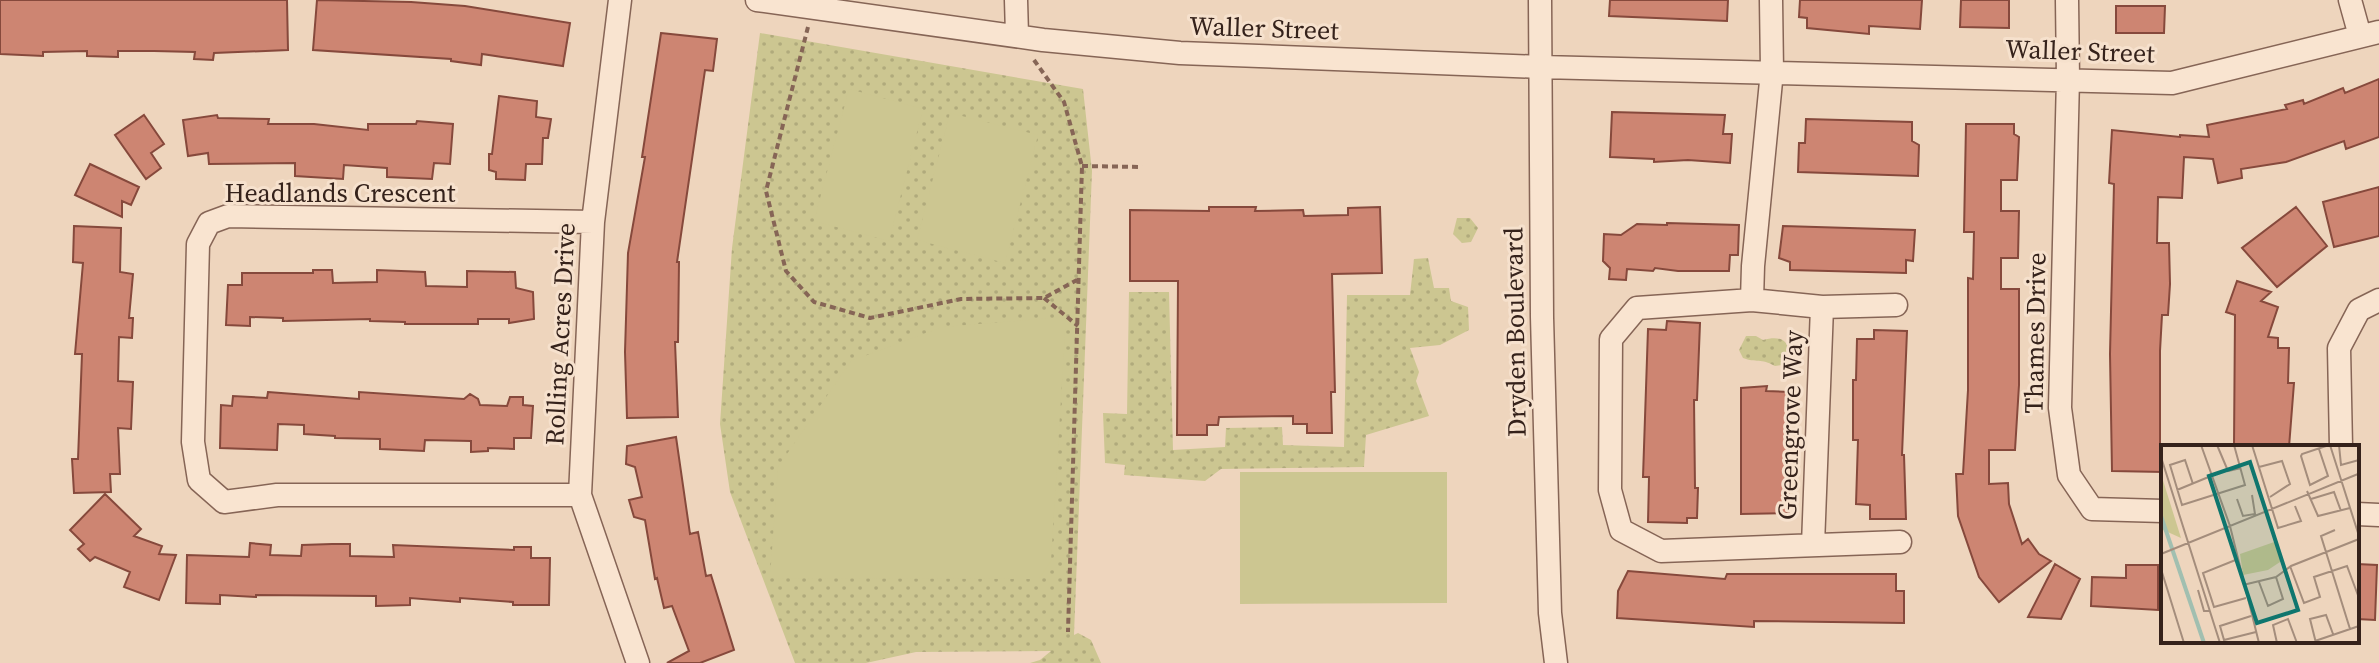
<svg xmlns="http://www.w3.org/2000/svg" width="2379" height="663" font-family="'Source Serif 4',serif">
<defs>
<pattern id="grass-dots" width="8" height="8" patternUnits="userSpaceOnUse" patternTransform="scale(2)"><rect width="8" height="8" fill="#ccc691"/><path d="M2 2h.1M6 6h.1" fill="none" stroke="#b0aa7c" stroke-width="1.8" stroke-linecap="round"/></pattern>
</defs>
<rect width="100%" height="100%" fill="#eed5bd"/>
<!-- grass -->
<path fill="url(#grass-dots)" d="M760,33L1083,89L1092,171L1074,635L1078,633L1091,640L1101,663H1030L1040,660L1051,651L916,652L866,663H795L730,492L720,424L732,248Z
M1457,218H1470L1478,228L1471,242L1462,243L1453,234Z
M1428,258L1434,288H1449L1451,301L1468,307L1469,330L1440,345L1410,348L1419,372L1416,381L1429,416L1366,435L1364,467L1221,469L1205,481L1124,475L1125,465L1105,463L1103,413L1127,414L1129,292H1169L1173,450L1225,447L1226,428L1282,427L1283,445L1344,447L1347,295H1410L1414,259Z
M1746,336H1756L1763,340C1778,336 1789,338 1789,355L1782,365L1775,366C1761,358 1756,363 1743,358L1739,350Z"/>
<!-- pitch -->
<path fill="#ccc691" d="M849,89L923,109L889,241L814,221Z
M950,113L1038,135L1005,263L917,240Z
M1066,317L1051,561L1039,579L770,578L778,467L851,361L942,327Z
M1240,472H1447V603L1240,604Z"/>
<!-- building -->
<path fill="#cd8572" stroke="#86493c" stroke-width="2" d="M0,0H287L288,50L214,53L213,60L194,59L195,52L154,51H118V57L87,56V51L43,52V56L0,54Z
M317,0L411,2L465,6L570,23L563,66L482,54L481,65L451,61V59L313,50Z
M1610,0H1728L1727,21L1609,16Z
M1800,0H1922L1920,29L1869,26V34L1807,28V18L1799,17Z
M1961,0H2009V28L1960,27Z
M2116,6H2165L2164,33H2116Z
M661,33L717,39L713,71L705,70L677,262H679L678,342H675L678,417L627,418L625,352L628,253L645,157H642Z
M2379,79V137L2346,149L2344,141L2286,162L2241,169L2242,178L2218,183L2213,159L2184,157L2182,198L2158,197L2157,243H2169L2170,284L2168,315H2162L2160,351V447H2163V472L2112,471L2110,354L2114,184L2109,183L2112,130L2180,137V135L2209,137L2207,125L2287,109L2285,105L2303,100L2304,104L2343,88L2345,93Z
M499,96L537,101L536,117L551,119L548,138H543L542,164H526L525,180L496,179V172L489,170V154H492Z
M1612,112L1725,115L1723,134H1732L1730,163L1688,160L1654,162V159L1610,157Z
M144,115L164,144L151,153L161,168L146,179L115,135Z
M217,115L218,118L269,119L268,124H314L368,130V124H416L417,121L453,124L450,164L434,163L432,179L387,177V168L344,165L343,179L295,176V163L209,164L208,153L188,156L183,120Z
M1806,119L1912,122V141L1919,145L1918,176L1798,172L1799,143H1805Z
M1966,124H2014V134L2019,137L2017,180H2001V211H2019L2018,258H2001V289H2019V385L2015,450H1989V484L2008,483L2009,504L2022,544L2028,539L2039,554L2051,561L1999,602L1979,577L1958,516L1956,474H1963L1968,390V278L1973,279L1974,232H1964Z
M90,164L139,187L131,205L122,201V217L75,195Z
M2379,187V236L2334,247L2323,202Z
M1209,207H1256L1255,211L1303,210L1304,216L1348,215V208L1380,207L1382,273L1332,274L1335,392H1331L1332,433H1307V424H1293V416L1219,417L1218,425H1207V435H1177L1178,281H1130V210L1209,211Z
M2296,207L2327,246L2277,287L2242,248Z
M1667,223L1739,225L1738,255H1730L1729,271H1678L1655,268L1653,271L1627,269L1626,280L1609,279L1610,268L1603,261L1604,234L1621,235L1637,224L1667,225Z
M74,226L121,228L120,272L133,274L129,318H133L132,338L119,337L118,381L133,382L131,429L118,428L120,474H110L111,492L74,493L72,459H78L82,354H75L83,263L73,262Z
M1783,226L1915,230L1913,261L1906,260V273L1790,270V262L1779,258Z
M313,270H332L333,283L377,282V270L425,272L426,286L467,287V271L515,272L516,288L533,292L534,319L509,323V319H478V324H405V322L370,321V319L283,321V318L250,317V326L226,325L228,285H242V273H313Z
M2237,281L2271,292L2261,301L2278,307L2268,337L2278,338V348H2289L2288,383H2294L2289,447H2234L2235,315L2226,312Z
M1667,321L1700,323L1697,400H1694L1695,488H1698L1697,518H1687V523L1648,522L1649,477H1643L1648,329L1666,330Z
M1874,330L1907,331L1902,455H1904L1906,519H1870V505L1856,504L1858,440H1853V380H1856L1857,339H1874Z
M1767,386L1766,391L1789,392L1787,415H1789V513L1741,514V388Z
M268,392L359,399V392L464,399L470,394L478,399L480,405L507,406L510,397H523V405L533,406L531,438H514V449L488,448V451L471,452V441L425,440L424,451L380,449V439L335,438V436L304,434V425L278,424L277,450L220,448L221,405L232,406L233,396L267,398Z
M676,437L690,534L698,532L706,576L711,575L734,650L700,663H667L689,651L672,606L664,608L657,578L655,579L645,520L634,517L629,500L642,497L635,467L626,464L627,446Z
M105,494L141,529L134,536L162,546L159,554L176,555L159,600L124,587L130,572L95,557L90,561L78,549L84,544L70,530Z
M250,543L271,545L270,555L301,556L302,545L332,544H350V556L394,557L393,545L514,550V547H531V558H550L549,605H513V602L460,598V602L410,598V605L376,606V596L256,595V597L220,595V604L186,603L187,555L249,557Z
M2055,564L2080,579L2061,619L2028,617Z
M2357,564L2377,565L2375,620L2357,619Z
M2126,565H2158V610L2091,606L2092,577L2126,578Z
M1628,571L1725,579L1727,574H1896V591H1904V623L1754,621V627L1617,618L1618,591Z"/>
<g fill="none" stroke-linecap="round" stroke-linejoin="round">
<defs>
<path id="minor" d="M620,0L593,222L580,495L638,663
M757,0L1043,40L1180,53L1541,67L2172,83L2379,32
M1016,0L1017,35
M1540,0L1542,317L1550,613L1556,663
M2067,0L2068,78L2060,408L2069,475L2092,509L2163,511
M2350,0L2360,36
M1752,300L1753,266L1772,71L1771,0
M1896,305L1822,307L1752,300L1637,308L1611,339L1610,490L1621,530L1661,551L1900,542
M2341,447L2339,348L2359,310L2379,300
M580,495H277L224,502L199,480L193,442L198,244L209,223L228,216L593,222
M2357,514L2379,515
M1813,545L1822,307"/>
</defs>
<!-- minor casing -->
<use href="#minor" stroke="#866556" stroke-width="25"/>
<!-- path -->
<path stroke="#866556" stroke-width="4" stroke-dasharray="6 4" stroke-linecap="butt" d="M808,27L766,191L786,271L814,302L870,318L961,299L1044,298L1077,280
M1034,60L1064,102L1082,166L1068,632
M1082,166L1142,167
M1044,298L1078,326"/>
<!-- minor -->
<use href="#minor" stroke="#f9e4d0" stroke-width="22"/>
</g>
<g text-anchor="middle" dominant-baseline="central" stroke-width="6" stroke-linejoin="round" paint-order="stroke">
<!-- street labels -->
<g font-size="26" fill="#35221b" stroke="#f6e1cd">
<text transform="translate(1264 28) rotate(2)">Waller Street</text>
<text transform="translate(2080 51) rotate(2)">Waller Street</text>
<text x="340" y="193">Headlands Crescent</text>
<text transform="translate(1515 332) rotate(-91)">Dryden Boulevard</text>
<text transform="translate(2035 333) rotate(-89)">Thames Drive</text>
<text transform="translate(560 334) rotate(-87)">Rolling Acres Drive</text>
<text transform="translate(1790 425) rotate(-88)">Greengrove Way</text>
</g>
</g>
<!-- overview -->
<g transform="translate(2161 445)">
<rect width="198" height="198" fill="#eed5bd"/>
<path d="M116,96L122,115L107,125L82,130L79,109Z" fill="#ccc691"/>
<path d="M0,29L20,93L0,84Z" fill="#ccc691"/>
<path fill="none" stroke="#a1bfb0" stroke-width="4" d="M0,71L43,198"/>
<path fill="none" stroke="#a48d7c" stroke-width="2" d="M40,0L69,81L98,198M56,0L67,26L80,23M91,0L117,83L140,76L134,61M169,0L198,91M178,0L180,20L198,15M158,4L167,31L149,40L140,11L141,9L168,0M0,12L59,198M98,22L121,16L129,39L109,52M32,39L24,15L9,20L21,60L84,40L73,0M16,45L50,31M146,46L157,71L189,63M76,54L82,71L94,69L91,50M150,54L173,47L180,66M174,85L160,91L189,184M0,109L197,29M77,114L42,128L53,162L85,153M129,121L143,158L159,152L153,132L186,121L198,153M0,124L23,198M98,137L107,161L122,154L115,132M82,140L115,132L130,121L198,94M37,145L43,166H49M90,171L59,181L63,195L95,187M154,196L198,181M116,198L112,180L127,174L136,198M155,198L149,174L165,170L172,189"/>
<path fill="#0f766e" fill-opacity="0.15" stroke="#0f766e" stroke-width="4" d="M89,17L137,165L96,178L48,31Z"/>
<rect width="198" height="198" fill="none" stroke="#35221b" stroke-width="4"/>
</g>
</svg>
